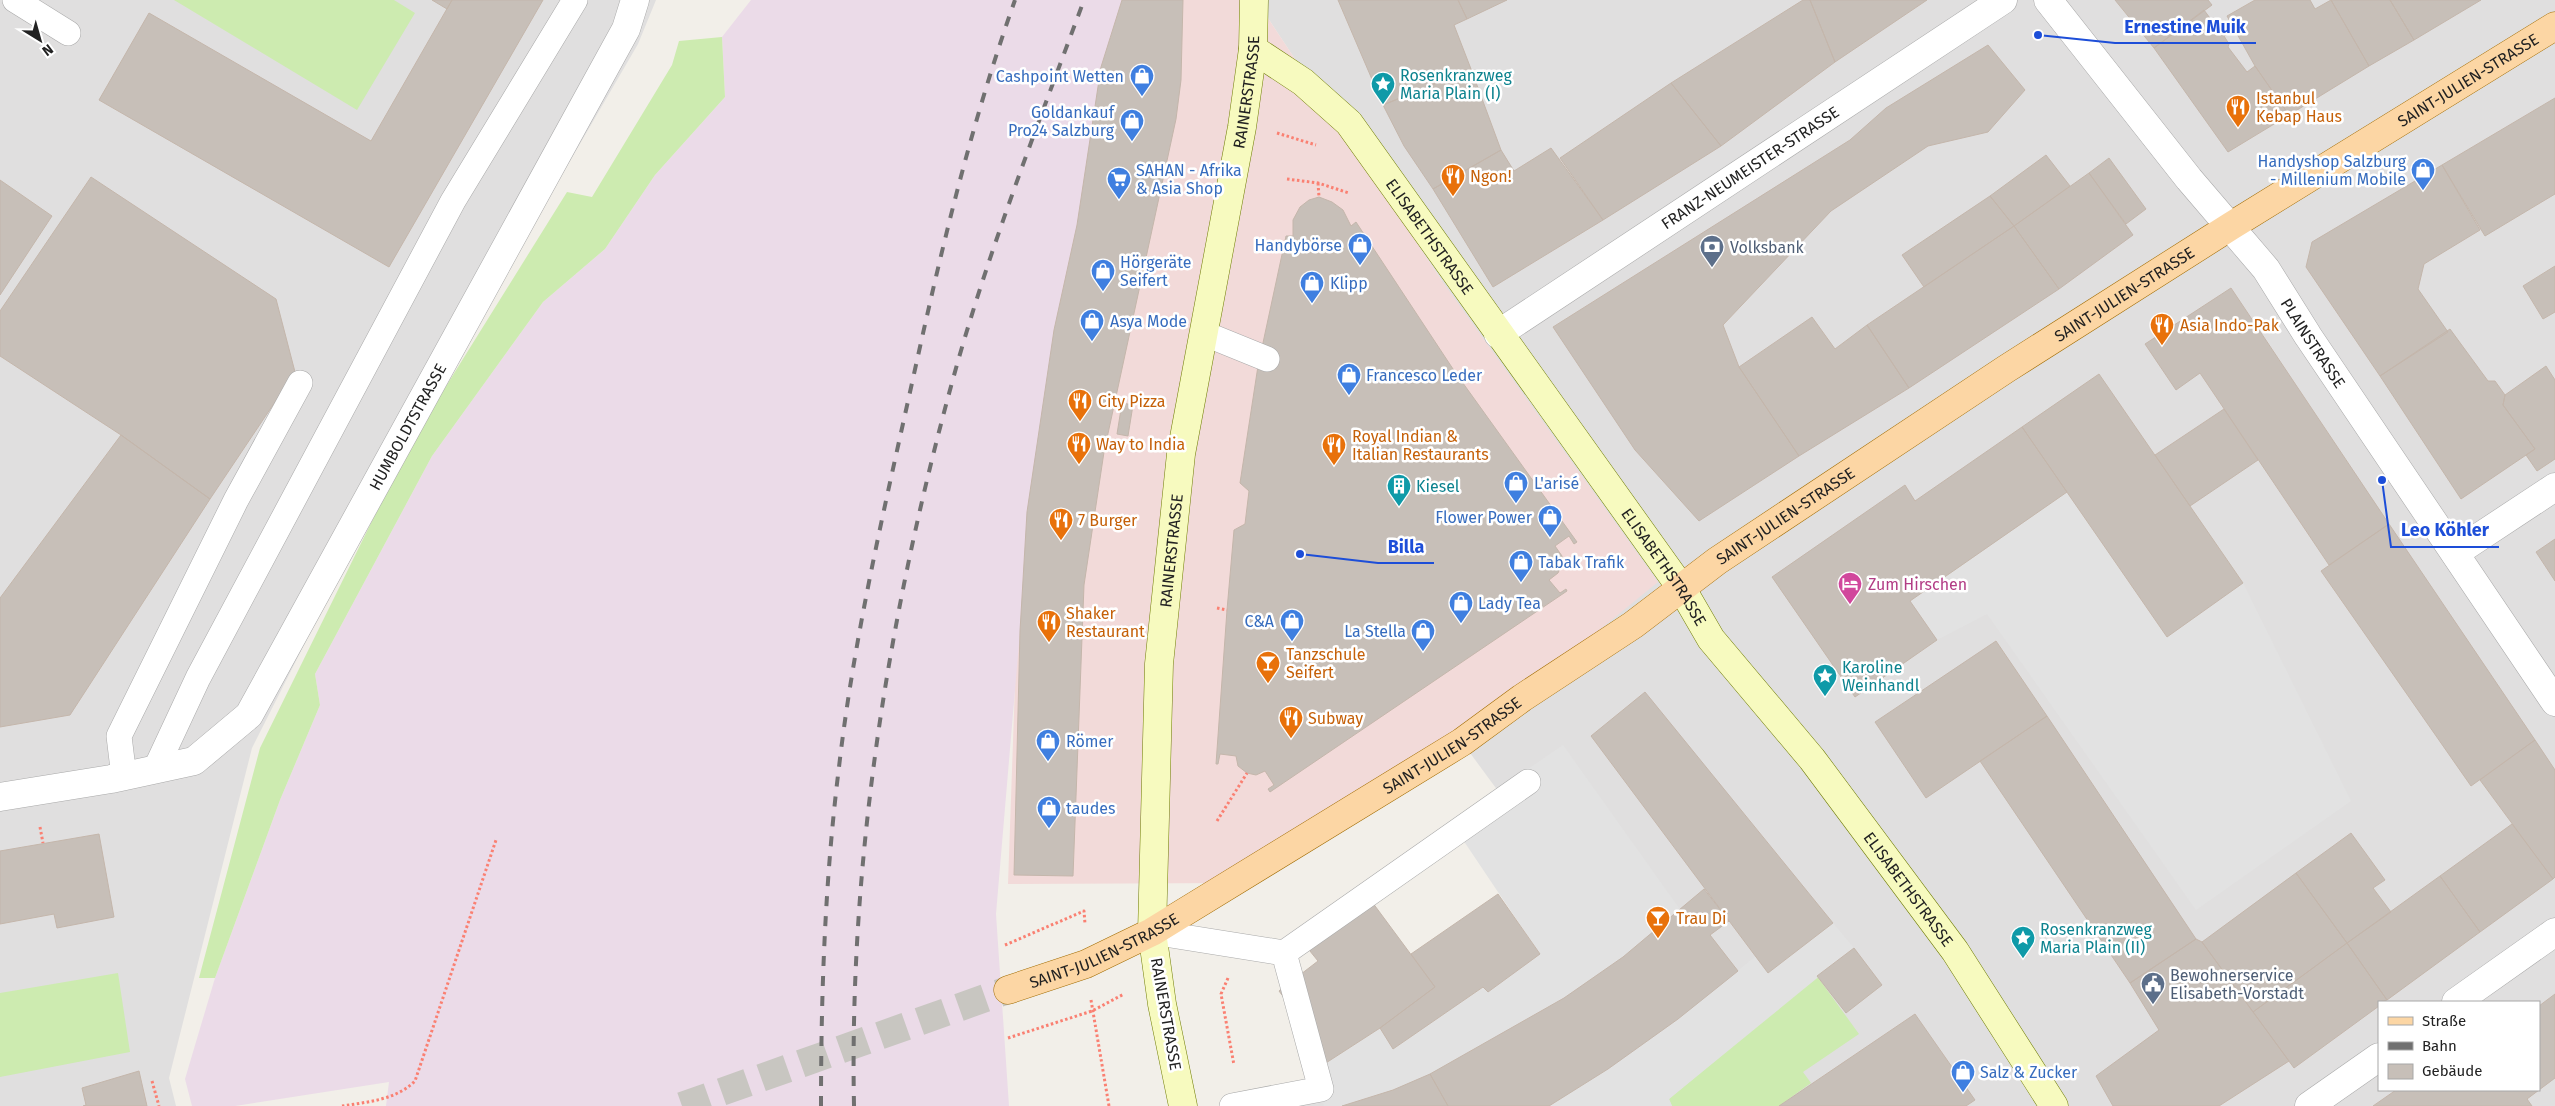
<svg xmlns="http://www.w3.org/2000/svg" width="2555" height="1106" font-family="'Fira Sans',sans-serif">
<rect width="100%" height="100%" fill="#f2efe9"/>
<!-- residential -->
<path fill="#e0dfdf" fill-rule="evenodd" d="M0,0H656L638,44L406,443L252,748L169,1078L176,1106H0Z
M1256,0H2555V1106H1296L1612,946L1462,742L1442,281ZM2379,1002H2539V1090H2379Z"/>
<!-- commercial -->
<path fill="#f2dad9" d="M1116,0H1256L1442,281L1658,582L1462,742L1235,883L1008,884L1021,513L1097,59Z"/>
<!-- industrial -->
<path fill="#ebdbe8" d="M751,0H1122L1101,67L1077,225L1054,330L1020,631L996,914L1009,1106H386L389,1082L235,1106H192L185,1079L215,978L280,800L320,705L315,674L432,456L543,302L605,249L655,175L725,97L722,37Z"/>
<!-- grass -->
<path fill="#cdebb0" d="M174,0H394L415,13L357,110Z
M722,37L725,97L655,175L605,249L543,302L432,456L315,674L320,705L280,800L215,978H199L260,748L410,444L567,192L592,197L672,65L679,41Z
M118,973L130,1052L0,1077V993Z
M1817,976L1859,1034L1803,1072L1811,1083L1779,1106H1672L1669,1099Z"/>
<!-- parking -->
<path fill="#e2e2e2" d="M2067,492L2167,636L2243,583L2351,801L2196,910L1987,614L1937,640L1910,601Z
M1563,745L1679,908L1623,957L1564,998L1496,1039L1430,1074L1393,1090L1342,1106H1324L1315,1070L1380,1028L1394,1048L1483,987L1488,992L1539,953L1451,822Z
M1833,923L1854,948L1669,1099L1672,1106H1549L1608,1069L1678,1019L1756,956L1769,973Z"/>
<!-- building -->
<path fill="#c7bfb8" stroke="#c4b6ab" d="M432,0H452L447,9Z
M452,0H543L389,267L99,100L149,13L371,141Z
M1122,0H1183L1181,80L1176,119L1104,452L1084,585L1073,876L1014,875L1020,631L1027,512L1054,330L1077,225L1101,67Z
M1338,0H1458L1467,19L1454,25L1471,69L1383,105Z
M1458,0H1507L1467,19Z
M1803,0H1810L1835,62L1721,146L1671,83Z
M1810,0H1927L1835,62Z
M2115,0H2208L2212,5L2154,48Z
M2255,0H2310L2315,9L2331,0L2369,66L2289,115L2255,66L2227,16Z
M2331,0H2390L2414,40L2369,66Z
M2390,0H2481L2414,40Z
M2204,10L2218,29L2223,26L2229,32L2224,36L2229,44L2228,47L2247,72L2255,66L2289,115L2228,152L2154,48Z
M1988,45L2025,90L1988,132L1928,146L1831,211L1723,325L1739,367L1799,456L1699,521L1635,450L1553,327L1850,140L1886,108Z
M1471,69L1501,150L1433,189L1404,146L1383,105Z
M1671,83L1721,146L1603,220L1560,158Z
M2555,98V194L2485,236L2442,165Z
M1551,148L1603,220L1493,287L1433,189L1501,150L1514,171Z
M2046,155L2070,186L2014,226L1990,196Z
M2109,158L2146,209L2126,224L2089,173Z
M2442,165L2480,230L2424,264L2418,289L2448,332L2380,376L2306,267L2312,242Z
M2089,173L2133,235L2059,289L2014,226Z
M91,177L276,299L295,372L210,499L121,435L0,356V311Z
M0,180L52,216L0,295Z
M1990,196L2014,226L1924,287L1902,255Z
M1319,197L1332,202L1343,210L1351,226L1356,222L1455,372L1577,542L1574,544L1569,536L1555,546L1562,556V564L1558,573L1549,580L1560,593L1566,589L1567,591L1270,792L1268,789L1274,785L1265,771L1256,775L1247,773L1238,766L1236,756L1220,754L1218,764H1216L1227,610L1234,530L1245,524L1249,491L1240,483L1258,366L1286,236H1293V220L1300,207L1309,200Z
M2014,226L2059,289L1909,388L1867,325Z
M2555,266V312L2543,319L2523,286Z
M2231,288L2389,524L2329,565L2200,373L2176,390L2145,344Z
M1812,317L1835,349L1867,325L1909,388L1799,456L1739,367Z
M2450,329L2488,381H2495L2505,395L2503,405L2535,449L2461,499L2380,376Z
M2546,366L2555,380V459L2537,471L2526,455L2535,449L2503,405L2505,395Z
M2099,374L2243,583L2167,637L2022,427Z
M1122,403L1133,405L1128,436L1117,434Z
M2224,409L2258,460L2190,506L2155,455Z
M2022,427L2067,492L1910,601L1937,640L1855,697L1772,577L1905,485L1915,501Z
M121,435L210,499L70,715L0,727V598Z
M2389,524L2535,740L2471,786L2321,571Z
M2555,539V581L2536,552Z
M1996,641L2047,716L1926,798L1875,722Z
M1645,692L1833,923L1768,973L1591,736Z
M2047,716L2196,939L2130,983L1980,761Z
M2535,740L2555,770V877L2553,879L2480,780Z
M2512,824L2553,879L2480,932L2440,876Z
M2351,833L2385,880L2373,888L2391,912L2347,943L2296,873Z
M99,834L114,917L57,928L54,914L0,924V851Z
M2296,873L2347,943L2253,1012L2202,942Z
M2440,876L2480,932L2387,1000L2347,943Z
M1361,887L1435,987L1380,1028L1315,1070L1308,1030L1279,991L1318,961L1297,935Z
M1704,889L1729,921L1710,935L1738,971L1678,1019L1608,1069L1549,1106H1448L1430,1074L1564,998L1623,957Z
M1498,894L1540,954L1488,992L1483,987L1393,1049L1380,1028L1435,987L1411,954Z
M2196,939L2202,942L2289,1061L2219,1106H2113L2096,1076L2159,1030L2130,983Z
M2347,943L2387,1000L2379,1002V1006L2294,1068L2253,1012Z
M1854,948L1882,985L1846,1013L1817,976Z
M2555,994V1078L2527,1099L2532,1106H2373L2396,1090H2539V1006Z
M1915,1014L1975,1100L1966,1106H1779Z
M139,1071L147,1106H83L86,1105L82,1088Z
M1430,1074L1448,1106H1342L1393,1090Z"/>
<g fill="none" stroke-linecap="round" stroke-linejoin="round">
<!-- primary-tunnel -->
<path stroke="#c8c6c1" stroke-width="28" stroke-dasharray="28 14" stroke-linecap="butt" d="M682,1106L1008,990"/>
<defs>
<path id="lane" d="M15,0L68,33
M1203,333L1267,359
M155,770L198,678L453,201L575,0
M124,777L119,736L236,500L300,383
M1152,932L1284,953L1528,782
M1232,1106L1321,1089L1284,953"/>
<g id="street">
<path id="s1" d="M2048,0L2189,179L2266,269L2308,336L2555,702"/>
<path id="s2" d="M1498,334L2003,0"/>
<path d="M2455,553L2555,487"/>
<path id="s3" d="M0,797L111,779L194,761L249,715L626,29L635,0"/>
<path d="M2456,1002L2555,932"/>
<path d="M2309,1106L2379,1057"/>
</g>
<g id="secondary">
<path id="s4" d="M1253,49L1303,82L1349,123L1682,589L1711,639L1812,759L1955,951L2054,1106"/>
<path id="s5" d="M1183,1106L1162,1004L1152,932L1159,664L1181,454L1242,127L1253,49L1254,0"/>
</g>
<g id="primary">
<path id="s6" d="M1008,990L1086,964L1152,932L1462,742L1522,698L1633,625L1717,561L2006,369L2231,226L2555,26"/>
</g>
</defs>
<!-- lane casing -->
<use href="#lane" stroke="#a9a9a9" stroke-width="26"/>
<!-- street casing -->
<use href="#street" stroke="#a9a9a9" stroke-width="29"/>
<!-- secondary casing -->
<use href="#secondary" stroke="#707d05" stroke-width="29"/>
<!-- primary casing -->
<use href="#primary" stroke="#a06b00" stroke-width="29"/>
<!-- path -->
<path stroke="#fa8072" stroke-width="3" stroke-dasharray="2.5 2.5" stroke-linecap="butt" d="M1277,133L1316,145
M1287,179L1318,183L1349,193
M1318,183L1319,197
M1217,608L1227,610
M1217,821L1247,773
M40,827L43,843
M1005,945L1084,911L1085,924
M1228,978L1221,994L1234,1065
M1091,1000L1109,1106
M1008,1038L1092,1011L1124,994
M152,1081L159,1106
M342,1106C367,1102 396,1100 415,1081L496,840"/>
<!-- lane -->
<use href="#lane" stroke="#fff" stroke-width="25"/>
<!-- street -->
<use href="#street" stroke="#fff" stroke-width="28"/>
<!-- secondary -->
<use href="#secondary" stroke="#f7fabf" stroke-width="28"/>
<!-- primary -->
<use href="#primary" stroke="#fcd6a4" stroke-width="28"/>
<!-- rail -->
<path stroke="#707070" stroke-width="4" stroke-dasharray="10 10" stroke-linecap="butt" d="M821,1106C821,993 825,879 839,767C854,637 884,510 912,383C941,251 970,127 1015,0
M854,1106C849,855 890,603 958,361C993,239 1040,119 1084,0"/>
</g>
<!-- icons -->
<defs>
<symbol id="shop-pin" viewBox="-11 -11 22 30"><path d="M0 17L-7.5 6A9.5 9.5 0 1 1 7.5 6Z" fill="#3f7fe0" stroke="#fff"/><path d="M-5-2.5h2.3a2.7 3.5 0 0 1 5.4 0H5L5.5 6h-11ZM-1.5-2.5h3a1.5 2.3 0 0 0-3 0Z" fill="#fff"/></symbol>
<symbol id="sight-pin" viewBox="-11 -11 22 30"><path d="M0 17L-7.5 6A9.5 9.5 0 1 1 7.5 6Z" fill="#0f9aa8" stroke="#fff"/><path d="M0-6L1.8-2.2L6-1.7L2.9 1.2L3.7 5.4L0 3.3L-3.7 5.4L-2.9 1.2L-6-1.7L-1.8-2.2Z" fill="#fff"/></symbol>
<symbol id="restaurant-pin" viewBox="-11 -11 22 30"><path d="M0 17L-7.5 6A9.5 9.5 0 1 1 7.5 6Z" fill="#e8710a" stroke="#fff"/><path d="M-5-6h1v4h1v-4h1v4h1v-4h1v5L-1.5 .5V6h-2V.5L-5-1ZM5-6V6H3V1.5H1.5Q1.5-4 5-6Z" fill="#fff"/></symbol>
<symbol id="supermarket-pin" viewBox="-11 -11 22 30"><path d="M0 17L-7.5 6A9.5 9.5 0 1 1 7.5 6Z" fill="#3f7fe0" stroke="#fff"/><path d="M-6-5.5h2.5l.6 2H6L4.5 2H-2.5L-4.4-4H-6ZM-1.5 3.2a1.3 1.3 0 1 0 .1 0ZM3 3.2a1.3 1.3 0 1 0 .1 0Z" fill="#fff"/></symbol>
<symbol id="bank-pin" viewBox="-11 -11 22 30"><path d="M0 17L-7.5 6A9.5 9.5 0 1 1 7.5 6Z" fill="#5c6f8a" stroke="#fff"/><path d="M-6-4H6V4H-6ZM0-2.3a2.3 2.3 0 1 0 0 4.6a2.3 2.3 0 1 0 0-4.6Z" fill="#fff"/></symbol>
<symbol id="building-pin" viewBox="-11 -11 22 30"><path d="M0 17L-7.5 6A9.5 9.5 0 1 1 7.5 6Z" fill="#0f9aa8" stroke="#fff"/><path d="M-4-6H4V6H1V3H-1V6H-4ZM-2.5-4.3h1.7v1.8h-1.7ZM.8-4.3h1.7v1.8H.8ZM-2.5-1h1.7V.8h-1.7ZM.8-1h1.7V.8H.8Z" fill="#fff"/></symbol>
<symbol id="hotel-pin" viewBox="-11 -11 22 30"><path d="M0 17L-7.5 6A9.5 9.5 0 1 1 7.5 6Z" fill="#d1479c" stroke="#fff"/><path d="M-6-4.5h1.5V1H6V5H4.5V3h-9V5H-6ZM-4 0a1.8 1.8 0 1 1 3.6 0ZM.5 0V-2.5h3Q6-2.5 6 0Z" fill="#fff"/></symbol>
<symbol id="bar-pin" viewBox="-11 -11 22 30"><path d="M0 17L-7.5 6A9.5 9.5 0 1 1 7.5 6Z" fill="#e8710a" stroke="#fff"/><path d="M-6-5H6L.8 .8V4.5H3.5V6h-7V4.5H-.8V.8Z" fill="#fff"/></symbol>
<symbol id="civic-pin" viewBox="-11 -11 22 30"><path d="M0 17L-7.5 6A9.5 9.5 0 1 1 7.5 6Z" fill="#5c6f8a" stroke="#fff"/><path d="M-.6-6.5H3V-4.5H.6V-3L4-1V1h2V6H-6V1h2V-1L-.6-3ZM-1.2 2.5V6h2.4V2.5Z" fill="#fff"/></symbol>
</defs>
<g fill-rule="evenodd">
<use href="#shop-pin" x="1128" y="62" width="28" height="38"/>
<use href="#sight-pin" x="1369" y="70" width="28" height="38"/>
<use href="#restaurant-pin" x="2224" y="93" width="28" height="38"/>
<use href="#shop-pin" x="1118" y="107" width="28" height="38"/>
<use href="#shop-pin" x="2409" y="156" width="28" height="38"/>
<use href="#restaurant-pin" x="1439" y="162" width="28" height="38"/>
<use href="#supermarket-pin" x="1105" y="165" width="28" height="38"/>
<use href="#shop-pin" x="1346" y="231" width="28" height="38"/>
<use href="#bank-pin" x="1698" y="233" width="28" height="38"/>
<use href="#shop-pin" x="1089" y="257" width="28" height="38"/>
<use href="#shop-pin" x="1298" y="269" width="28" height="38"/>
<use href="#shop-pin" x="1078" y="307" width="28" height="38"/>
<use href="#restaurant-pin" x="2148" y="311" width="28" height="38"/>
<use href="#shop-pin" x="1335" y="361" width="28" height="38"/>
<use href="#restaurant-pin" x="1066" y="387" width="28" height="38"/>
<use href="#restaurant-pin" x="1065" y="430" width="28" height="38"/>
<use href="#restaurant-pin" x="1320" y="431" width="28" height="38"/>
<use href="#shop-pin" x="1502" y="469" width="28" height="38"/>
<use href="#building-pin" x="1385" y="472" width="28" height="38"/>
<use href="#shop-pin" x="1536" y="503" width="28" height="38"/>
<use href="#restaurant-pin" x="1047" y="506" width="28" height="38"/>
<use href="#shop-pin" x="1507" y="548" width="28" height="38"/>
<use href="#hotel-pin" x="1836" y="570" width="28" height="38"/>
<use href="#shop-pin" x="1447" y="589" width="28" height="38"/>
<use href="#shop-pin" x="1278" y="607" width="28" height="38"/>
<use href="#restaurant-pin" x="1035" y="608" width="28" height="38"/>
<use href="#shop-pin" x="1409" y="617" width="28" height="38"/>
<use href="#bar-pin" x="1254" y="649" width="28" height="38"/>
<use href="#sight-pin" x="1811" y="662" width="28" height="38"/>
<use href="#restaurant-pin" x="1277" y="704" width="28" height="38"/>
<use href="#shop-pin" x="1034" y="727" width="28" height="38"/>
<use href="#shop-pin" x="1035" y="794" width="28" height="38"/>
<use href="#bar-pin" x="1644" y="904" width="28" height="38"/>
<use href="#sight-pin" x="2009" y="924" width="28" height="38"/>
<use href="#civic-pin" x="2139" y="970" width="28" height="38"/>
<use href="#shop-pin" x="1949" y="1058" width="28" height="38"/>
</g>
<g text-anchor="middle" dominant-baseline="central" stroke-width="5" stroke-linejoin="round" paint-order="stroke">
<!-- culture labels -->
<g font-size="16" fill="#0d838f" stroke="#fff" text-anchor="start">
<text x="1400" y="75">Rosenkranzweg<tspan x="1400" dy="18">Maria Plain (I)</tspan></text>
<text x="1416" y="486">Kiesel</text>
<text x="1842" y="667">Karoline<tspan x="1842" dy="18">Weinhandl</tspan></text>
<text x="2040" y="929">Rosenkranzweg<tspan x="2040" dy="18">Maria Plain (II)</tspan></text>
</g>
<!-- shop labels -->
<g font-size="16" fill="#366cbe" stroke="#fff" text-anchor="start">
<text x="1124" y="76" text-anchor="end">Cashpoint Wetten</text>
<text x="1114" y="112" text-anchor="end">Goldankauf<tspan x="1114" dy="18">Pro24 Salzburg</tspan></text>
<text x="2406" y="161" text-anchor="end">Handyshop Salzburg<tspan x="2406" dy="18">- Millenium Mobile</tspan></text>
<text x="1136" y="170">SAHAN - Afrika<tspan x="1136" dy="18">&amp; Asia Shop</tspan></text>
<text x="1342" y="245" text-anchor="end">Handybörse</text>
<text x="1120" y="262">Hörgeräte<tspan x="1120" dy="18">Seifert</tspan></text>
<text x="1330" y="283">Klipp</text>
<text x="1110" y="321">Asya Mode</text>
<text x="1366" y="375">Francesco Leder</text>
<text x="1534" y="483">L'arisé</text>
<text x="1532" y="517" text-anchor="end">Flower Power</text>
<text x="1538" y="562">Tabak Trafik</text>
<text x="1478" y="603">Lady Tea</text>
<text x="1274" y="621" text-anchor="end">C&amp;A</text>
<text x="1406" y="631" text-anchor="end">La Stella</text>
<text x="1066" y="741">Römer</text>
<text x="1066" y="808">taudes</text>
<text x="1980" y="1072">Salz &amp; Zucker</text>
</g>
<!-- street labels -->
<g font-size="16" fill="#222" stroke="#fff">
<text stroke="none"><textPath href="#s6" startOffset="1724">SAINT-JULIEN-STRASSE</textPath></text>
<text stroke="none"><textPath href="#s5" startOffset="1024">RAINERSTRASSE</textPath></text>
<text stroke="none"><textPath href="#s2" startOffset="302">FRANZ-NEUMEISTER-STRASSE</textPath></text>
<text stroke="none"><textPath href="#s4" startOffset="261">ELISABETHSTRASSE</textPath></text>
<text stroke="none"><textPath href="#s6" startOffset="1319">SAINT-JULIEN-STRASSE</textPath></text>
<text stroke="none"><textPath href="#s1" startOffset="434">PLAINSTRASSE</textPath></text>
<text stroke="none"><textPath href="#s3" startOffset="598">HUMBOLDTSTRASSE</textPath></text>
<text stroke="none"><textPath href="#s6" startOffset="914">SAINT-JULIEN-STRASSE</textPath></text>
<text stroke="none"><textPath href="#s5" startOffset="559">RAINERSTRASSE</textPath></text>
<text stroke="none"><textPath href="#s4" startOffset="666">ELISABETHSTRASSE</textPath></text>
<text stroke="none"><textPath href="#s6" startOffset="509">SAINT-JULIEN-STRASSE</textPath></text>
<text stroke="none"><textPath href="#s4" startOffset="1071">ELISABETHSTRASSE</textPath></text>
<text stroke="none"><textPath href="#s6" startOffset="104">SAINT-JULIEN-STRASSE</textPath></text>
<text transform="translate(1166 1014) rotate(80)">RAINERSTRASSE</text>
</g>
<!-- food labels -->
<g font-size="16" fill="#c56008" stroke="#fff" text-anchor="start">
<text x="2256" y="98">Istanbul<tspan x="2256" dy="18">Kebap Haus</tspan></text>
<text x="1470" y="176">Ngon!</text>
<text x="2180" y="325">Asia Indo-Pak</text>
<text x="1098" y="401">City Pizza</text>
<text x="1352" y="436">Royal Indian &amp;<tspan x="1352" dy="18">Italian Restaurants</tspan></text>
<text x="1096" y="444">Way to India</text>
<text x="1078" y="520">7 Burger</text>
<text x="1066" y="613">Shaker<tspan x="1066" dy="18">Restaurant</tspan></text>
<text x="1286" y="654">Tanzschule<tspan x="1286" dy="18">Seifert</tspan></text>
<text x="1308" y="718">Subway</text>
<text x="1676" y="918">Trau Di</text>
</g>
<!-- service labels -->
<g font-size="16" fill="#4e5e75" stroke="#fff" text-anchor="start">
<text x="1730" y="247">Volksbank</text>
<text x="2170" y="975">Bewohnerservice<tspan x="2170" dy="18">Elisabeth-Vorstadt</tspan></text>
</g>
<!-- hotel labels -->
<g font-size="16" fill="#b23c85" stroke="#fff" text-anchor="start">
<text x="1868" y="584">Zum Hirschen</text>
</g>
</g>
<!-- callouts -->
<path fill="none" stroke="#1d4ed8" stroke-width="2" d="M2038 35L2115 43H2256M2382 480L2391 547H2499M1300 554L1378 563H1434"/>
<g fill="#1d4ed8" stroke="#fff" stroke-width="2">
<circle cx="2038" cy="35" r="5"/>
<circle cx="2382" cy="480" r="5"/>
<circle cx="1300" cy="554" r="5"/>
</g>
<g font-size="18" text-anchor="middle" font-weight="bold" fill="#1d4ed8" stroke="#fff" stroke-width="5" stroke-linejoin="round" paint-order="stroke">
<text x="2185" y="33">Ernestine Muik</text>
<text x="2445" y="536">Leo Köhler</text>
<text x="1406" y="553">Billa</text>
</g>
<!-- legend -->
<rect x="2378" y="1001" width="162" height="90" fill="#ffffff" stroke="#a7a7a7"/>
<rect x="2388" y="1017" width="25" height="8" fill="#fcd6a4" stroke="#a7a7a7"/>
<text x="2422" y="1026" font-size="15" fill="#222222">Straße</text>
<rect x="2388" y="1042" width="25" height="8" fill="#707070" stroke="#a7a7a7"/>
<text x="2422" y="1051" font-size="15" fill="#222222">Bahn</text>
<rect x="2388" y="1064" width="25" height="15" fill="#c7bfb8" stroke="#a7a7a7"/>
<text x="2422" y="1076" font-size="15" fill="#222222">Gebäude</text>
<!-- north arrow -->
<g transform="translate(40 40) rotate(143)" stroke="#ffffff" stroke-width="4" paint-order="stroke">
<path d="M0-4L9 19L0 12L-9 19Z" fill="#222222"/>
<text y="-8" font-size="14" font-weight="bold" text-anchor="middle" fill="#222222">N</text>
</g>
</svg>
